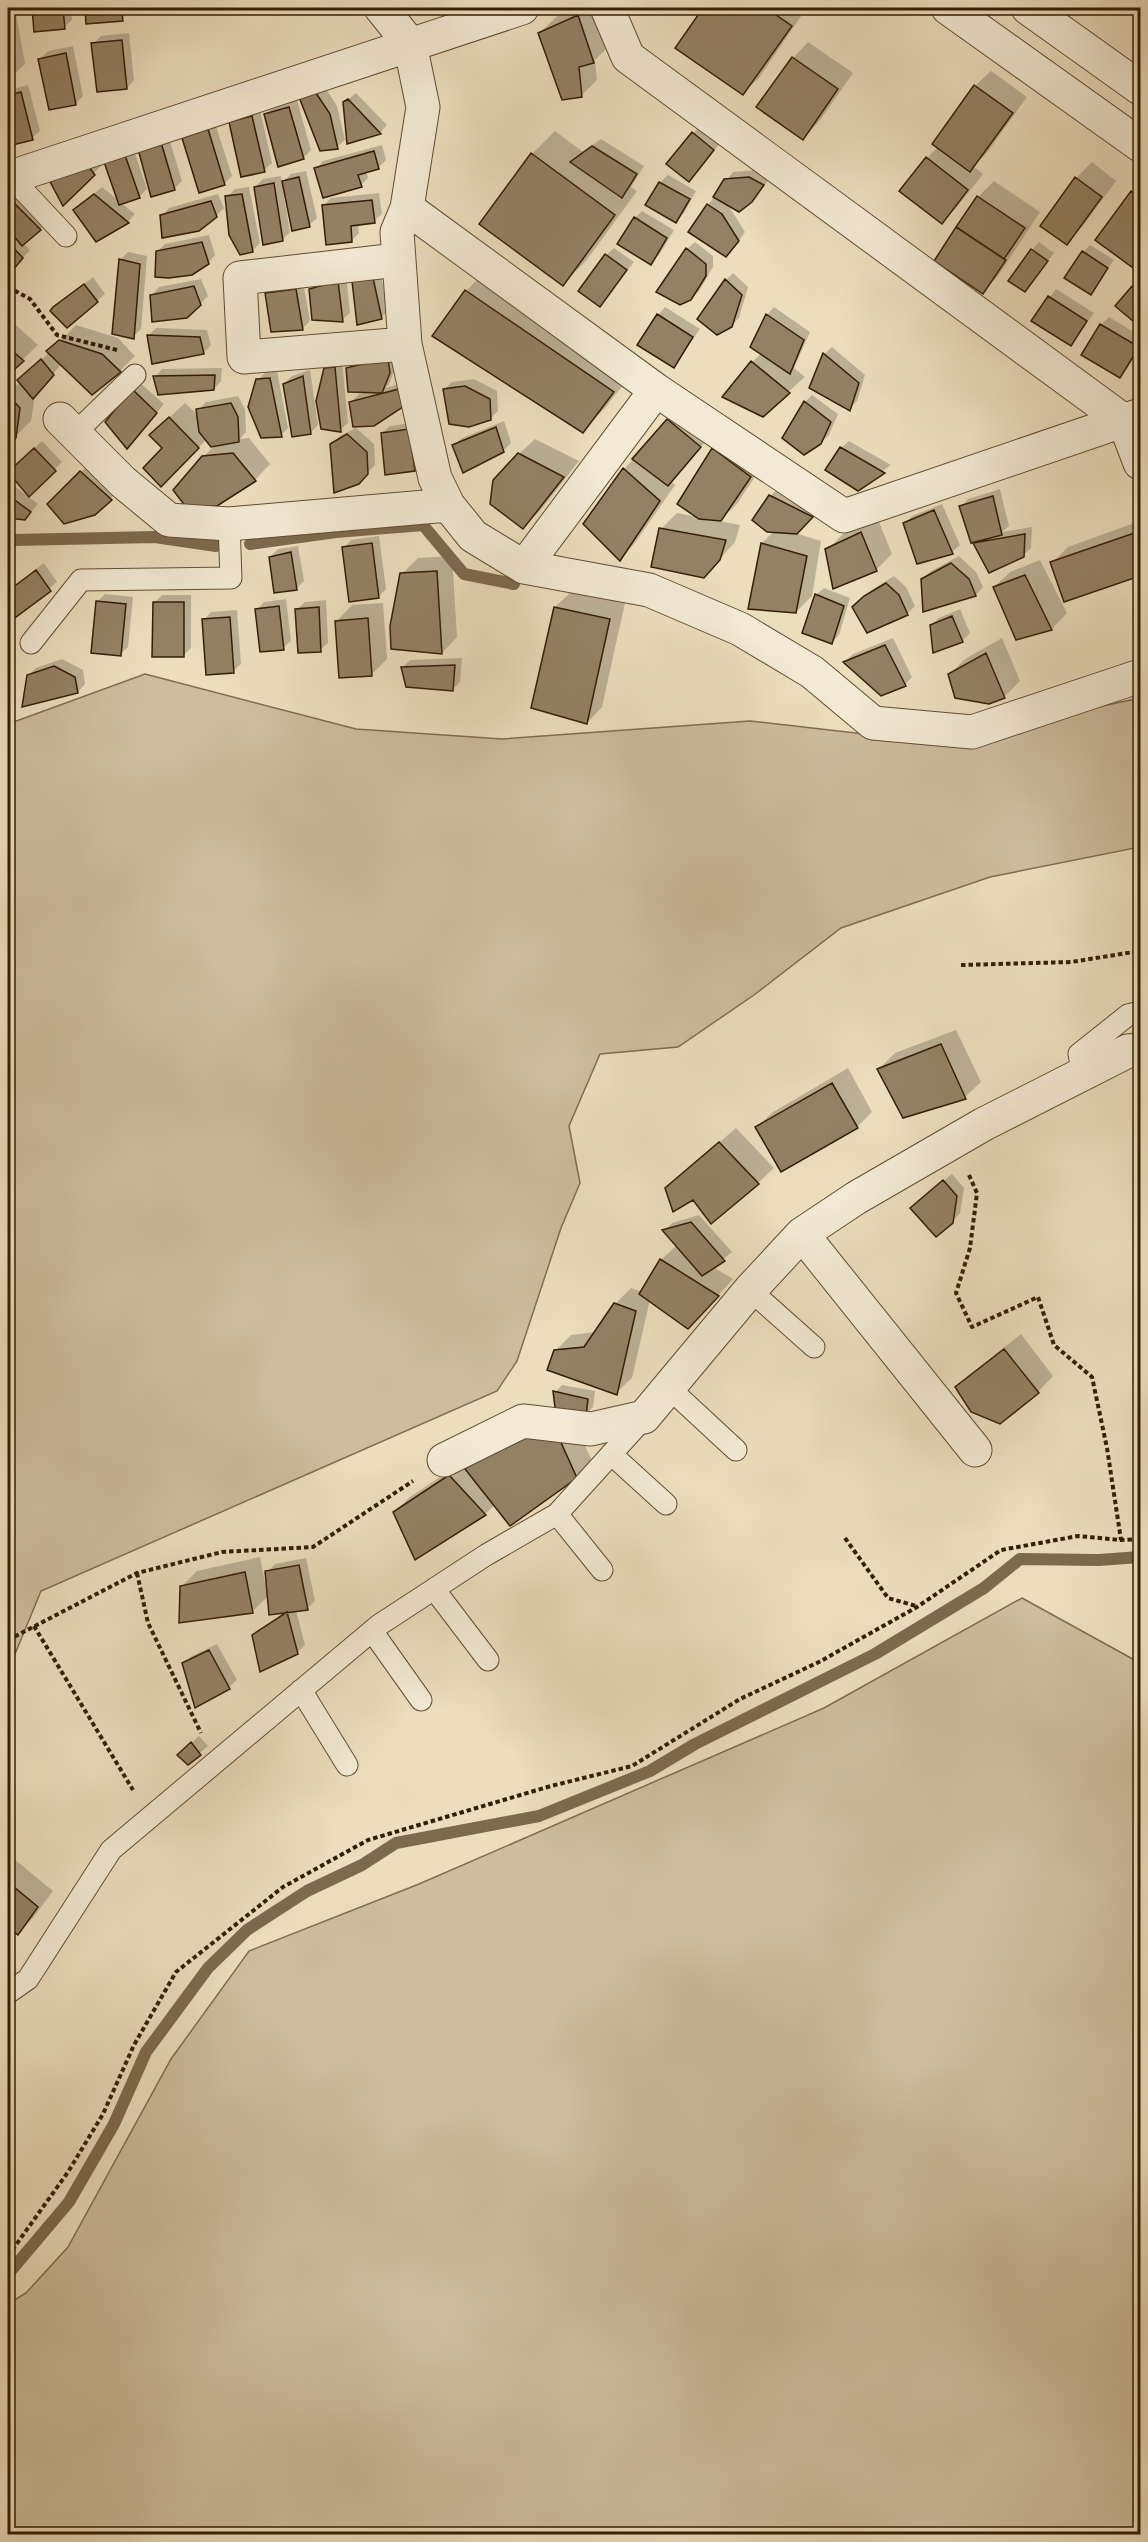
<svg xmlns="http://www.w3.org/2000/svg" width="1148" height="2542" font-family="Vollkorn,serif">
<rect width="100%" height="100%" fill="#ecddbd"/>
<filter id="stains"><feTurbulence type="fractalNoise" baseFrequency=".00333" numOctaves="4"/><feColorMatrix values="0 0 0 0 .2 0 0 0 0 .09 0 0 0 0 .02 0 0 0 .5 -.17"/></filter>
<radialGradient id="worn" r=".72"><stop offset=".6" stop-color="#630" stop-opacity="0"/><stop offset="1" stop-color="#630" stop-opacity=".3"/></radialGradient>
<!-- green -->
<path fill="#cdbc9e" stroke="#806c52" stroke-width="1.5" d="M145,674L356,729L502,739L750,721L934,742L1140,698V847L990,877L841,928L754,995L678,1047L600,1054L569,1126L580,1183L561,1228L517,1361L497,1391L41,1591L8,1671V724Z
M1022,1598L1140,1663V2534H8V2304L26,2293L68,2247L171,2059L249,1951L419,1884L824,1708Z"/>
<!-- shadow -->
<path fill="#0003" d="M8,8H15L25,64L8,80Z
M33,8H71L72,20L64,27L35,30Z
M86,8H129L130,11L122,19L87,22Z
M578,8H596L609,46L595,60L597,80L581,96L540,33L556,17Z
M705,8H804L806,9L759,78L743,93L677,47Z
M129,33L134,80L127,88L93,44L101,36Z
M808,42L853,73L818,123L802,138L793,58Z
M73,46L83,96L75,104L40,59L48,51Z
M991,71L1027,97L986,154L973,166L983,174L957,207L941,222L927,158L938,147L975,86Z
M28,85L40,131L32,138L9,144L8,90Z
M324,86L337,106L345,140L337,147L301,97Z
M356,93L387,125L380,133L348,142L345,102Z
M297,100L311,150L303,158L265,115L273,107Z
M260,110L272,163L264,170L230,122L238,115Z
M215,123L232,176L224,184L183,138L191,130Z
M700,126L721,142L697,172L693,134Z
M555,131L583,152L601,139L644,166L631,187L637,191L586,261L563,284L532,154Z
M168,135L182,181L174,189L139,149Z
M382,145L386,160L378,168L366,171L368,178L361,185L316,169L323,161Z
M133,148L147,189L139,197L121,203L135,214L128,222L96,240L75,210L102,187L119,201L106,163Z
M96,159L101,166L64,203Z
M1092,162L1116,181L1082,227L1066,243L1042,225L1076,178Z
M757,170L771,177L759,192L751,201L727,203L745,232L734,248L708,205L733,172Z
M306,171L317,218L309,225L287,197H284L290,232L282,240L255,187L263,179L281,176L282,183L291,174Z
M668,175L696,191L684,213L676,221L647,204L660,183Z
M994,181L1040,212L998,276L983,292L936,260L978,197Z
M1140,183V271L1097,240Z
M249,187L260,243L252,251L227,197L235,189Z
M8,190L48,222L23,243L30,250L8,274Z
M379,193L382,214L374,221L358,223L359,233L352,240L323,206L331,198Z
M218,194L224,208L216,216H162L169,208Z
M642,211L674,230L659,255L651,263L635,218Z
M209,235L215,255L208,263L157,252L165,244Z
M695,242L713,256V267L699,291L691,299L687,249Z
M1039,242L1054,253L1025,290L1032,250Z
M1090,245L1114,260L1090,293L1083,252Z
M614,248L634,262L600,305L606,255Z
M128,252L147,256L141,329L133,337L113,333L121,259Z
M489,268L636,368L605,408L582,431L466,291Z
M380,271L388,310L381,318L361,274Z
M733,273L748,287L739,318L731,326L726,280Z
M346,274L350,313L342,320L311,290L318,282Z
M93,277L105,294L97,301L54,308Z
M201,279L208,296L200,304L152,295L159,287Z
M1140,280V325L1133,287Z
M303,282L310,321L302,329L266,294L274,286Z
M1056,289L1094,313L1071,345L1033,321Z
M665,307L700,329L674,366L658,315Z
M774,307L810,332L794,368L805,377L762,415L752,362L762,353L767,315Z
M1109,317L1140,336V346L1127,369L1120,376L1083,355L1101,325Z
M8,318L38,345L8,373Z
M76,325L118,338L135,356L120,371L57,360L60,366L35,395L31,421L8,444V394Z
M156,328L207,330L211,345L204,353L149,335Z
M832,347L865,375L857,401L849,409L811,388L824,354Z
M395,351L397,364L389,384L385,388L407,382L410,398L351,402L359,394L369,392L347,369L355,361Z
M342,360L348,423L340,430L325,369L333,361Z
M222,368L221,381L214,389L155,377L162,369Z
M310,370L318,425L310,433L284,384L292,376Z
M277,371L288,428L281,435L258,380L266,372Z
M474,379L497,391L498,411L490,419L444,390L452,382Z
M140,383L164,404L135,439L107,422Z
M812,395L838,414L829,435L820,443L805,402Z
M238,396L245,409L246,432L240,439L249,438L270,464L255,480L203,457L213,447L207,439L161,485L167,420L185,403L199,416L198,410L206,402Z
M683,404L715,431L671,481L675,485L635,543L620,559L585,524L624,469Z
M504,421L511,443L503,451L454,445L462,438Z
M416,422L422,462L414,469L382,433L390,426Z
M356,428L374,444L375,465L363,478L332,444L340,436Z
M729,433L766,460L737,504L719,521L740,525L735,542L719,560L661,529L677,513L699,517L679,504L713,448Z
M535,439L579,461L539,512L523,527L519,454Z
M42,441L62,462L29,495L8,474Z
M849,441L891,465L858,489L841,448Z
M97,456L127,483L94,513L49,504Z
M8,481L38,504L24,519L8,516Z
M778,489L819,509L795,533L821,541L812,596L796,612L762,543L774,531L770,496Z
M1000,489L1009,526L1002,532L1032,527L1031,548L1023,556L990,571L974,542L961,507L968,499Z
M942,504L960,545L952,552L905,524L912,516Z
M877,517L892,554L876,570L827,550L843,534Z
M1140,521V575L1065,601L1052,563L1068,547Z
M379,536L386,589L378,597L344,548L351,540Z
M298,546L304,581L297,588L270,557L278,549Z
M452,556L457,637L442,653L402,574L418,558Z
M959,556L976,572L983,587L976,595L924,610L923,579L931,571Z
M1040,560L1067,613L1052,629L994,587L1010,572Z
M44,563L57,582L8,621V590Z
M894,576L906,587L915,606L907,614L868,631L854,608L873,589Z
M824,588L850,598L839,635L831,643L816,595Z
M571,592L625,603L602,707L587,723L555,607Z
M105,594L133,597L128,647L120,654L97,602Z
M162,595H191V648L183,656L154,603Z
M286,599L291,641L283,648L257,610L264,602Z
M326,600L328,643L320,650L297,609L305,602Z
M383,603L387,659L372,674L337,621L352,605Z
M960,609L970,633L962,641L932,625L939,618Z
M237,610L241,664L233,671L204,620L211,612Z
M893,638L912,677L905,685L845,662L853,654Z
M1002,638L1020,681L1004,697L949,675L965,659Z
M462,658L460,682L452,690L403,667L410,660Z
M62,659L83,670L85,684L78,692L28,676L36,668Z
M956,1030L981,1082L965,1097L879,1069L895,1053Z
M848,1068L872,1112L857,1127H757L773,1112Z
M736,1128L774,1168L758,1183L666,1189Z
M952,1174L964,1188L960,1213L952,1222L919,1201Z
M699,1215L732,1252L713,1267L733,1279L704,1311L650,1300L632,1378L616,1393L555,1351L571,1335L596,1332L615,1304L631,1288L642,1292L661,1260L677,1245L665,1231L672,1223Z
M1021,1334L1053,1376L1038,1392L957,1387L973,1372Z
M562,1385L595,1391L593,1407L585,1415H571L592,1461L576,1477L495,1505L485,1514L415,1558L394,1512L410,1497L465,1460L558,1415L555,1392Z
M260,1557L266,1588H268L267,1572L275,1564L306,1558L315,1601L307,1609L296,1610L305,1645L297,1653L254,1636L288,1611L269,1595L252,1612L181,1587L197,1571Z
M217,1644L237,1680L229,1687L196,1706L184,1663L192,1656Z
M199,1736L208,1746L188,1763L179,1755Z
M8,1854L53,1891L33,1918L18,1933L8,1926Z"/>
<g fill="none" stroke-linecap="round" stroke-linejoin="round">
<!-- stream -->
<path stroke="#7d694e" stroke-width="12" d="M8,537L14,540L155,537L216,546
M250,544L336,532L423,525L464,574L514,584
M8,2279L9,2273L69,2202L114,2124L146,2052L208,1968L247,1930L307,1891L362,1865L396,1843L539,1816L650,1771L695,1744L875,1654L984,1588L1020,1559L1099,1560L1140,1557"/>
</g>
<!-- building -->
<path fill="#948165" stroke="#341d05" stroke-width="1.5" d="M32,8H63L65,29L34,32Z
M85,8H121L123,21L86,24Z
M703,8H766L792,26L743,95L675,48Z
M578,15L594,63L579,67L582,97L562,100L538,33Z
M122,40L127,89L97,92L91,43Z
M66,53L76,105L49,110L38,59Z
M792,57L838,89L803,140L756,107Z
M974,85L1013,113L970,172L932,144Z
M21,92L33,140L8,146V95Z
M316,93L330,114L338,149L320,151L299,97Z
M348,99L381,134L347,144L343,102Z
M289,107L304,159L278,167L264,114Z
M252,116L265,172L241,177L229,122Z
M208,129L225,185L199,193L182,138Z
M692,132L714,150L689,182L666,164Z
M161,142L175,190L151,197L138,149Z
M592,146L637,174L622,198L570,162Z
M374,151L379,169L358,175L362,187L323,198L314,168Z
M531,153L615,215L563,286L479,224Z
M125,155L140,198L119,205L104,162Z
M926,157L968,190L942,224L899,191Z
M88,166L95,175L63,206L48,178Z
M299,177L310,227L292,231L282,181Z
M749,177L764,185L752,202L739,212L713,197L724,179Z
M1075,177L1102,197L1067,245L1040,226Z
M659,182L690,199L676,223L645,205Z
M274,183L283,241L263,245L254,187Z
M1131,191L1140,198V273L1095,240Z
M94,194L129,223L96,242L73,210Z
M242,194L253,252L240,255L229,235L225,196Z
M977,196L1025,228L1004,259L956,227Z
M8,200L13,202L41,230L22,246L8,229Z
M372,200L375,223L351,226L352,242L326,245L322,205Z
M211,201L217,217L199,231L162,238L160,215Z
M707,204L722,214L739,241L726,257L688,232Z
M634,217L667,238L651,265L617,244Z
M956,227L1006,260L983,294L934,261Z
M8,242L23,258L8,276Z
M202,242L209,264L192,275L169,278L155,277L156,251Z
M686,248L706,264V276L691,300L680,305L656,292Z
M1031,249L1048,261L1025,292L1008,281Z
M1082,251L1108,268L1091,295L1064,278Z
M605,254L627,270L600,307L578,291Z
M119,259L140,264L134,339L112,334Z
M373,278L382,319L357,325L352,281Z
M725,279L742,295L732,327L717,335L697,319Z
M338,281L343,322L312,320L309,289Z
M84,284L98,302L67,328L50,311L53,307Z
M194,286L201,305L187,318L152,322L150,295Z
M1132,286L1140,294V327L1115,306Z
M296,289L303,330L271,332L265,293Z
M465,290L614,392L583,433L432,336Z
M1048,296L1087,321L1071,346L1031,321Z
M657,314L693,337L674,368L637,345Z
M766,314L804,340L790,374L750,347Z
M1100,324L1139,347L1120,378L1081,355Z
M147,335L200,337L204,354L152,364Z
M59,340L102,354L121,372L92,395L46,351Z
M8,347L24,361L8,375Z
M823,353L859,383L850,411L809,388Z
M388,358L390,373L382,393L348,392L346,368Z
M41,359L54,375L33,399L17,380Z
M751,361L790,393L763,417L722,397Z
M335,367L341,432L321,429L316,401L324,368Z
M215,375L214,390L158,395L153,376Z
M303,376L311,434L292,437L283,384Z
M270,378L282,437L261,438L248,407L256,379Z
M465,386L490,399L491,420L469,427L449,424L443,389Z
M132,389L157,413L127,449L105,422Z
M399,389L403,407L374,426L353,427L349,402Z
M8,395L20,408L16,438L8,447Z
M804,401L831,422L821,444L804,455L782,438Z
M231,403L238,417L239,442L211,447L199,432L196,409Z
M169,417L199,448L161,487L143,468L162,448L149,435Z
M667,419L701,447L668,486L632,459Z
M496,427L504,452L463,473L452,445Z
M409,429L415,471L385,475L381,433Z
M347,434L367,452L368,474L359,484L334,493L330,444Z
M840,447L885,473L858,491L825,470Z
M34,448L56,471L29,497L8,472Z
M712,448L751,477L721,521L699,519L677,504Z
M233,453L256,481L217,506L186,507L173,490L202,456Z
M518,453L564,477L523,529L490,504L493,480Z
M623,468L660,501L620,561L583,524Z
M80,471L112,500L95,515L64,524L47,504Z
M8,495L31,512L25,520L8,518Z
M769,495L813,517L797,534L767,532L752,520Z
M993,496L1002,535L971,543L959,506Z
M934,510L953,554L917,564L903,523Z
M659,528L726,540L720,560L704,578L651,567Z
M1140,531V576L1064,602L1050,562Z
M861,532L877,571L833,589L825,549Z
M1025,534L1024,557L989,573L973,543Z
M372,543L379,598L349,602L342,547Z
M761,543L807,556L796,613L748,609Z
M291,552L297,590L274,593L269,557Z
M951,563L969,579L976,596L923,612L921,579Z
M36,570L51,591L8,623V591Z
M437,571L442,654L391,649L390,626L400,573Z
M1025,575L1052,630L1016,640L993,587Z
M886,583L899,595L908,615L867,633L852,607L864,596Z
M815,594L844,606L832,644L802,633Z
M96,601L126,604L121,656L91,653Z
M153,602H184V657H152Z
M279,606L284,650L260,652L255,609Z
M319,607L321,652L298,653L295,609Z
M554,607L610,619L587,724L531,708Z
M952,616L963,642L933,653L930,625Z
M230,617L234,673L206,675L202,619Z
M368,618L372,676L339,678L335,621Z
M885,645L906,686L881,696L843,662Z
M986,653L1005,698L989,704L955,698L948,674Z
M455,665L453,691L406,687L401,667Z
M54,666L75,677L78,693L22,707L27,675Z
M941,1044L966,1099L903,1118L877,1069Z
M832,1083L858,1128L781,1172L755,1127Z
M719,1142L759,1184L711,1224L693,1200L673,1212L665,1188Z
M943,1180L957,1196L953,1223L936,1237L910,1208Z
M691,1222L725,1261L702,1276L662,1230Z
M660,1259L719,1296L688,1329L639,1294Z
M614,1303L636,1311L617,1395L547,1370L554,1350L584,1347Z
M1004,1349L1039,1393L1000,1424L971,1412L955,1387Z
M553,1391L588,1399L586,1416H556Z
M554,1427L577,1478L510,1526L465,1469L506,1437Z
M449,1475L486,1515L415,1560L393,1512Z
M299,1565L308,1610L269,1615L265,1571Z
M245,1572L253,1613L179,1623L180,1586Z
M287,1612L298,1654L260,1672L252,1635Z
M209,1650L230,1689L195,1708L182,1663Z
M191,1742L201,1755L188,1765L177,1755Z
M8,1882L38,1907L18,1935L8,1928Z"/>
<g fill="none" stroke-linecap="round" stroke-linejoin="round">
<defs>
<path id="service" d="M10,176L66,236
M74,434L135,375
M31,643L81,580L231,578L229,524
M1083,1075L1079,1054L1128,1015L1140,1012
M750,1290L814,1347
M668,1387L736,1450
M611,1454L666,1504
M557,1514L602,1570
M434,1589L488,1660
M372,1631L421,1700
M301,1690L347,1765
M8,1993L28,1979L111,1850L379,1625L486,1555L557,1514L644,1418"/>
<path id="minor" d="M381,8L410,44L423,107L407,208L397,232L405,344L435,478L448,505L473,536L524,567L649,590L740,629L812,672L873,723L972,732L1140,676
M607,8L628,57L1124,421L1140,463
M8,178L522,8
M407,208L656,390L844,516L1140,415
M397,260L240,278L244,357L405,344
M60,419L123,482L169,520L229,524L448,505
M524,567L656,390
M802,1234L975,1450
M444,1460L523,1421L591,1429L644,1417L750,1290L802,1234L856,1198L984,1124L1128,1051L1140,1050"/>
<path id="tertiary" d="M948,8L1140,145
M1028,8L1140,88"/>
</defs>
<!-- service casing -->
<use href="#service" stroke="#624d33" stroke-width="23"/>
<!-- minor casing -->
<use href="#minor" stroke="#624d33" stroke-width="35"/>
<!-- tertiary casing -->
<use href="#tertiary" stroke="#624d33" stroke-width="35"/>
<!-- path -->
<path stroke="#341d05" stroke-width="4" stroke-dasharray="4.5 3" stroke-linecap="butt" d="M8,287L30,299L57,335L117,350
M961,965L1071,962L1140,951
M969,1175L977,1193L970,1248L956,1293L972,1327L1038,1297L1054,1345L1092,1377L1107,1448L1121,1540
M845,1538L888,1598L916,1606
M137,1573L148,1623L201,1733
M34,1626L133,1790
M8,1640L137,1573L222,1552L313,1547L413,1481
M8,2256L68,2172L103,2114L134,2045L176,1972L283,1887L368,1840L551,1786L632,1766L740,1699L819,1662L917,1607L1001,1550L1078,1536L1121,1540L1140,1539"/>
<!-- service -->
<use href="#service" stroke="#f3e9d4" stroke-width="21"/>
<!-- minor -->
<use href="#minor" stroke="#f3e9d4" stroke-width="33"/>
<!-- tertiary -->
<use href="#tertiary" stroke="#f3e9d4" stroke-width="33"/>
</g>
<!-- margin -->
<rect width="1148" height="2542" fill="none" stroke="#ecddbd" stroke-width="30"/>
<rect x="9" y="9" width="1130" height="2524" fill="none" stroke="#341d05" stroke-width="3"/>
<rect x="15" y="15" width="1118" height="2512" fill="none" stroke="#341d05" stroke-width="1.5"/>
<rect width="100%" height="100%" filter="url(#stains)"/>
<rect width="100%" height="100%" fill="url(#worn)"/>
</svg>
